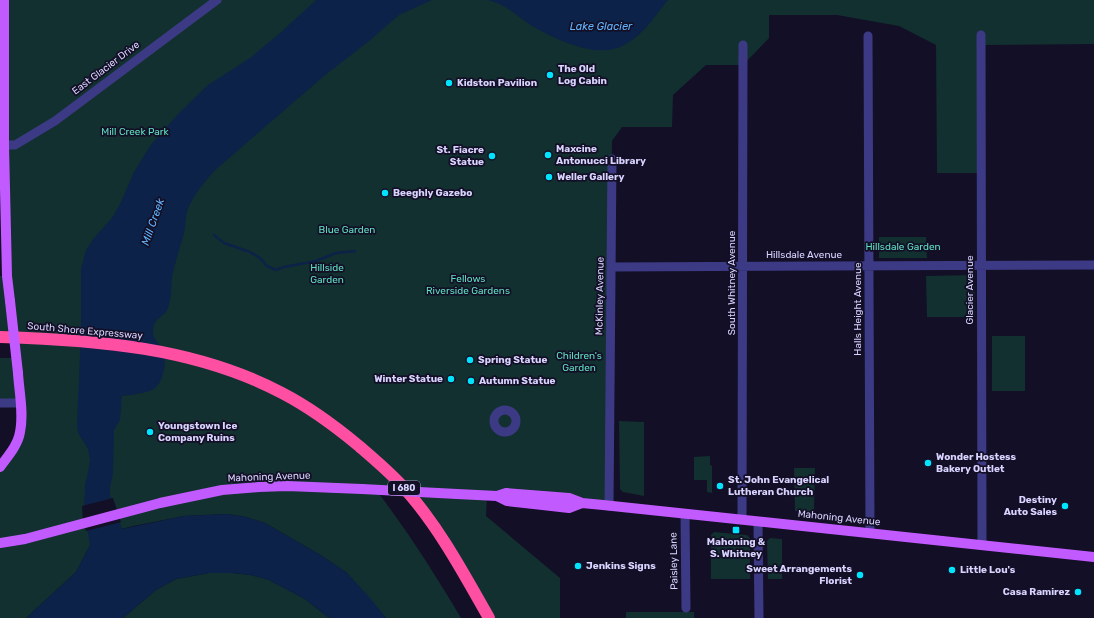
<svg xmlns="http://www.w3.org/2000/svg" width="1094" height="618" font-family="Rubik,sans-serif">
<rect width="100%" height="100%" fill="#130f26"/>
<!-- green -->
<path fill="#12302f" d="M4,0H1094V44L981,45V173H937L936,45L899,26L837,15H769V38L743,65H706L673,95L672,127H622L612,141L609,506L487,495L486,516L560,578V618H489L407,492L377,491C408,532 435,574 461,618H386L347,573L322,556L265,523L246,517L227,514L184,516L133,526L106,533L90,545L76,572L26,618H0V467L13,448L20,403H0V358H12L14,338L0,337V276H7Z
M879,237H926L927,258H879Z
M974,275L975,317H927L926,276Z
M992,336H1025V391H992Z
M619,421L644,422V496L623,492L620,489Z
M710,456V465L712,466V493L707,492V480H694V457Z
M794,468H815L814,513L795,511Z
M714,532L747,535L750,538V579H711V535Z
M770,538L782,539V579H768L767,541Z
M209,573H232L251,575L269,580L305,599L329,618H123L156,590L176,579Z
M626,612H694V618H626Z"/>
<!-- water -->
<path fill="#0c2248" d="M316,0H432L399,15L368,42L324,76L214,171C205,182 193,195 188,209C185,216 186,225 184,233C180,248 175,262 172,277C171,287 172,298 168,308C165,317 155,316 153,330C152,338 158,342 162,348C168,357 164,378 157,386C152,393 131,395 122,396L120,420L114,430L113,475L110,487V495L122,529L184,516L227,514L246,517L265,523L322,556L347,573L370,598L386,618H329L305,599L269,580L251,575L232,573H209L176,579L156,590L123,618H26L76,572L90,545L84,510L85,484L88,473L90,460L88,449L78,433L77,424L81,332V269L86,250L94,238L112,218L121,202L134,172L150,146L178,114L208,85L250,58L280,33Z
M488,0H668C655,16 644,34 626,44C599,61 557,40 532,26C515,15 509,6 488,0Z"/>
<!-- pier -->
<path fill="#130f26" d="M113,498L121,522L86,531L83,522L82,506Z"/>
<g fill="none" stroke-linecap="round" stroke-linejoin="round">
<!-- stream -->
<path stroke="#0c2248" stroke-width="2.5" d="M214,235L224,243L250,252L260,258L267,266L276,270L284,267L316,261L336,253L355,251"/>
<!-- minor -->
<path stroke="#3d3a85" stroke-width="9" d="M981,35L982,545
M868,36L870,533
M0,145H15L55,121L217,0
M611,267L1094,265
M0,403H20
M494 421a11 11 0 1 1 22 0a11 11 0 1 1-22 0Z
M609,506L612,159
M685,514L686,608
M742,520L743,45
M758,522L759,618"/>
<!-- major -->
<path stroke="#c25bff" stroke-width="10" d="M4,0V145L7,276L10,301
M0,467C8,456 18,445 20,432C24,413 19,391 18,373
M457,494L497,496L506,493L569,498L582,503L603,505L1094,557
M497,496L507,501L569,508L582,503
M0,543L25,539L160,503L222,490L259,487L287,486L362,489"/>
<!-- highway -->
<path stroke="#ff4fa3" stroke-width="12" d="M0,337C96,340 195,347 282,393C309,407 335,426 359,446C375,460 391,473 405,489C439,527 464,574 489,618"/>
<!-- major-bridge -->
<path stroke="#c25bff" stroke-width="10" d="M10,301L18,373
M362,489L457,494"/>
</g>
<!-- markers -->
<g fill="#00e5ff" stroke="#130f26" stroke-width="1.5">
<circle cx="550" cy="75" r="4"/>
<circle cx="449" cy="83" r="4"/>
<circle cx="548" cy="155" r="4"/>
<circle cx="492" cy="156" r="4"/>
<circle cx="549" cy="177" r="4"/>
<circle cx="385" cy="193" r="4"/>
<circle cx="470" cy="360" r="4"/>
<circle cx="451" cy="379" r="4"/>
<circle cx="471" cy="381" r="4"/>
<circle cx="150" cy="432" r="4"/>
<circle cx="928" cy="463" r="4"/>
<circle cx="720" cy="486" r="4"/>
<circle cx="1065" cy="506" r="4"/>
<rect x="732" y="526" width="8" height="8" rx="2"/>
<circle cx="578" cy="566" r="4"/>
<circle cx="952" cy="570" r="4"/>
<circle cx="860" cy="575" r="4"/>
<circle cx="1078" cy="592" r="4"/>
</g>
<g text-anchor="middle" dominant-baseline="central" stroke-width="3.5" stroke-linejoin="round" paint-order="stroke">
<!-- shield labels -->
<rect fill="#130f26" stroke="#9e99be" stroke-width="1" x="388" y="481" width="32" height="14" rx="3"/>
<g font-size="9" font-weight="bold" fill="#d9d4ff">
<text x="404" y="488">I 680</text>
</g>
<!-- street labels -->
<g font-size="10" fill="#d9d4ff" stroke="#130f26">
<text transform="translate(106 68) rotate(-37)">East Glacier Drive</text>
<text x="804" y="255">Hillsdale Avenue</text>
<text transform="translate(732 283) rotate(-90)">South Whitney Avenue</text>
<text transform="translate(970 290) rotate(-90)">Glacier Avenue</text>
<text transform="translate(600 296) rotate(-89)">McKinley Avenue</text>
<text transform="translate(858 309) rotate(-90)">Halls Height Avenue</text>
<text transform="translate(85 331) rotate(5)">South Shore Expressway</text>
<text transform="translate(269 477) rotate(-2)">Mahoning Avenue</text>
<text transform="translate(839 518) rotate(6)">Mahoning Avenue</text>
<text transform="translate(674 561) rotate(-91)">Paisley Lane</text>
</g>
<!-- poi labels -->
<g font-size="10" font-weight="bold" fill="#d9d4ff" stroke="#130f26" text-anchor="start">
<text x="558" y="69">The Old<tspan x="558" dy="12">Log Cabin</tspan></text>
<text x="457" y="83">Kidston Pavilion</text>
<text x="556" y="149">Maxcine<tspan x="556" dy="12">Antonucci Library</tspan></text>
<text x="484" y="150" text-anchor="end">St. Fiacre<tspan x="484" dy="12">Statue</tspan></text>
<text x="557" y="177">Weller Gallery</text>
<text x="393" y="193">Beeghly Gazebo</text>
<text x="478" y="360">Spring Statue</text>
<text x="443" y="379" text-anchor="end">Winter Statue</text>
<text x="479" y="381">Autumn Statue</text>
<text x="158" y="426">Youngstown Ice<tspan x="158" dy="12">Company Ruins</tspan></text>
<text x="936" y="457">Wonder Hostess<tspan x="936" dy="12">Bakery Outlet</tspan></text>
<text x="728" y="480">St. John Evangelical<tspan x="728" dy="12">Lutheran Church</tspan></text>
<text x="1057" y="500" text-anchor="end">Destiny<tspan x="1057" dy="12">Auto Sales</tspan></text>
<text x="736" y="542" text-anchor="middle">Mahoning &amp;<tspan x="736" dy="12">S. Whitney</tspan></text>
<text x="586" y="566">Jenkins Signs</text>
<text x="852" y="569" text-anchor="end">Sweet Arrangements<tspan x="852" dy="12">Florist</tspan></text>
<text x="960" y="570">Little Lou's</text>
<text x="1070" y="592" text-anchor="end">Casa Ramirez</text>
</g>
<!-- park labels -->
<g font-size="10" fill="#5fe0c0" stroke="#130f26">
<text x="135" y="132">Mill Creek Park</text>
<text x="347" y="230">Blue Garden</text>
<text x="903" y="247">Hillsdale Garden</text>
<text x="327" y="268">Hillside<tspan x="327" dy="12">Garden</tspan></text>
<text x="468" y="279">Fellows<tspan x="468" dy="12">Riverside Gardens</tspan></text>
<text x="579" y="356">Children's<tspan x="579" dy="12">Garden</tspan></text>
</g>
<!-- water labels -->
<g font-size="11" font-style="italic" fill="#62b6ff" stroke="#130f26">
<text x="601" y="26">Lake Glacier</text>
<text transform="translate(153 222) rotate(-71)">Mill Creek</text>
</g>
</g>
</svg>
